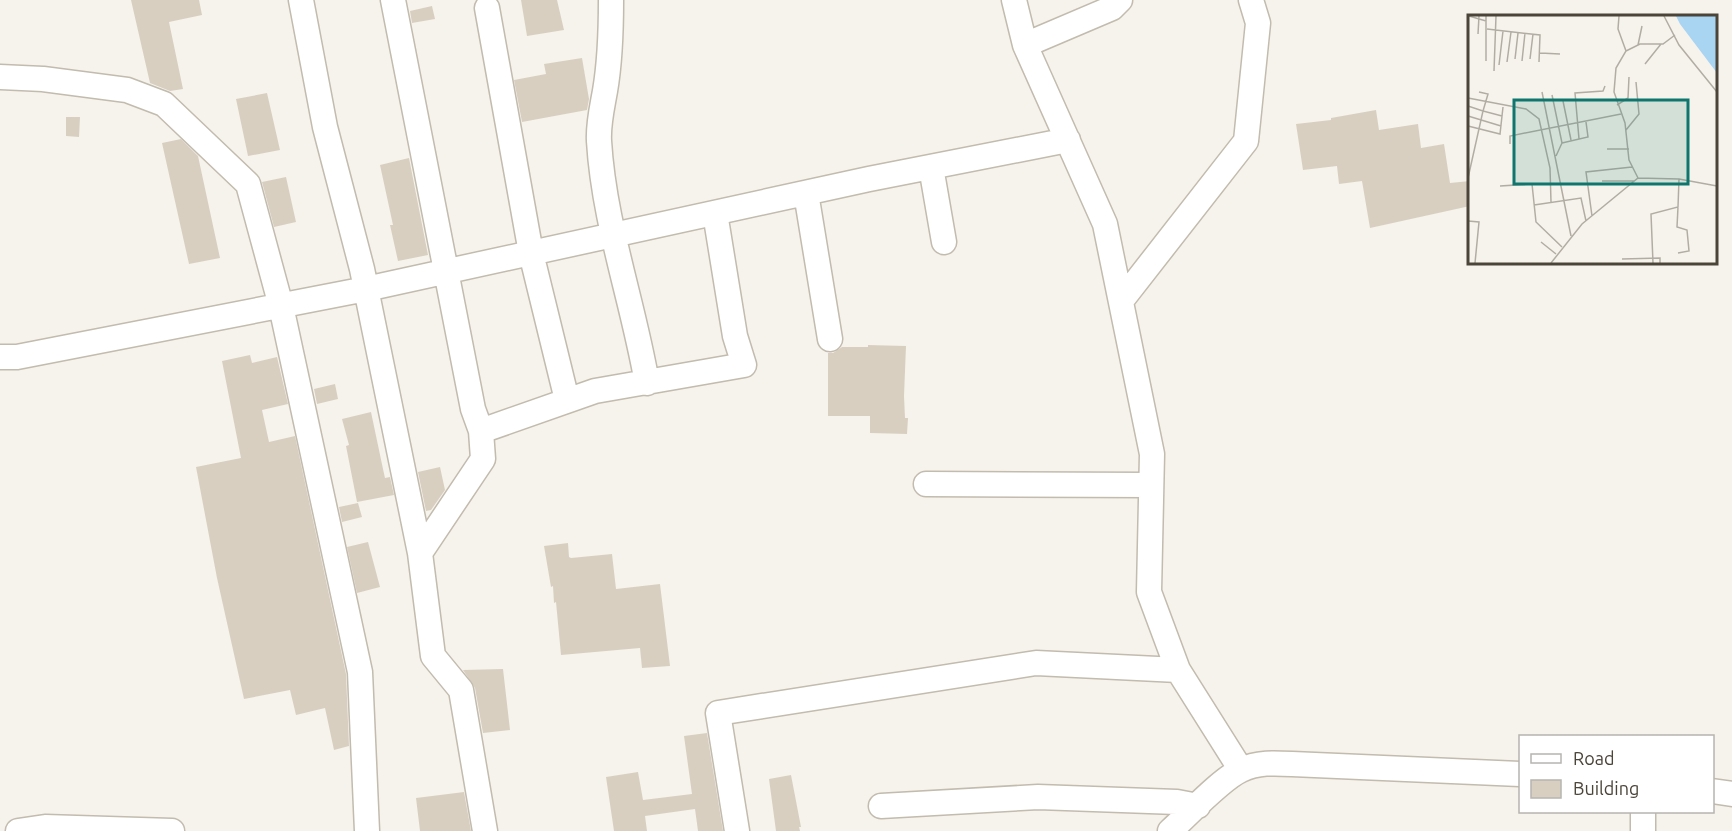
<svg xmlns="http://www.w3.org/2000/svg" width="1732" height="831" font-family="Ubuntu,sans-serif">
<rect width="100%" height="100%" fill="#f6f3ec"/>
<!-- building -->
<path fill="#d8cfc1" d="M131,0H199L202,15L169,22L183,89L170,91L150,83Z
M521,0H557L564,30L527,36Z
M432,6L435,19L412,23L410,11Z
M582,58L589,99L587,110L522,122L514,80L546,74L544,64Z
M267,93L280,150L248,156L236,99Z
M1376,110L1379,130L1418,124L1421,148L1444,144L1450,183L1470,181V206L1370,228L1362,181L1339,184L1337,166L1303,170L1296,124L1331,120V118Z
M66,117H80L79,137L66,136Z
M181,139L198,156L220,258L189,264L162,143Z
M409,158L428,255L398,261L390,225H393L380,165Z
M286,177L296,222L274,227L262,182Z
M868,345L906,346L904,396L905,418H908L907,434L870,433V416H828V353H833L842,347H868Z
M250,355L252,363L277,357L288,404L262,410L269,442L295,436L346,674L349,746L334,750L325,708L296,715L290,690L244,699L217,578L196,467L241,458L222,361Z
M335,384L338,399L317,404L314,389Z
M371,412L383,469L385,478L390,477L394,495L357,502L346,446L349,445L342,419Z
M440,467L445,490L431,510L426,511L418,472Z
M358,503L362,517L342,522L339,507Z
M368,542L380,587L357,593L347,547Z
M568,543L569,557L571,558L612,554L616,589L660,584L670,666L642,668L640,648L561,655L556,602L554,603L553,586L551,587L544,546Z
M503,669L510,730L483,733L475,688L463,670Z
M707,733L723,831H698L695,809L645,816L647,831H614L606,777L638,772L643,800L692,794L684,736Z
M791,775L801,827H799L800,831H776L769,779Z
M464,792L471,831H420L416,798Z"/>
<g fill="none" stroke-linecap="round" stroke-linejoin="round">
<defs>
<path id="minor" d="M301,0L325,127L362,269L420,553L433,656L461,690L485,831
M393,0L473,409L481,431L483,459L420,553
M611,0C611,30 610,62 605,91C602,108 598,124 599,141C604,224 633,301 647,383
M1014,0L1025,45L1105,224L1152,454L1149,592L1178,670L1241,770
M487,8L531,253L567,400
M1025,45L1112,8L1120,0
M0,77L43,79L127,90L164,104L248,184L281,306L360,672L367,831
M931,167L944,242
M806,193L830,339
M1121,301L1246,141L1258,23L1251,0
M0,357H17L366,289L869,179L1068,140
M481,431L595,391L744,365L735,336L715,213
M926,484L1151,485
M1712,791L1732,794
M881,806L1038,797L1177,802L1198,806
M18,831L45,827L172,831
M737,831L718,713L1036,663L1178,670
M1170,831C1188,815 1221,779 1241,770C1257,762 1275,763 1292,764L1520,774
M1643,831V812"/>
</defs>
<!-- minor casing -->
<use href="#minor" stroke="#c2bbae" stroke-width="27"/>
<!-- minor -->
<use href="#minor" stroke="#fff" stroke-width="24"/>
</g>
<!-- overview -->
<g transform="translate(1468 15)">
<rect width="249" height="249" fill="#f6f3ec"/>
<path d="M208,1H249V58L212,9Z" fill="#a9d4f2"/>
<path fill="none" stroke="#b2ada4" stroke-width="1.5" d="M1,1L18,6V1M151,1L150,14L158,36L148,53L146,77L157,108L161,145L170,163M196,1L211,30L249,77M19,14L72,20L71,47M10,19L11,1M170,30L174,11M158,36L172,29H195L207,20M72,38L92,39M47,44L50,18M62,44L65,19M18,46V6M54,46L57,18M39,47L43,17M177,49L193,29M31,50L35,16M26,56L28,1M11,77L20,79L15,96L34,101M74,77L103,221M84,80L94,128L88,141M0,83L58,94L71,104L82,153L83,187M95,86L103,125M149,90L160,83L161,62M0,91L15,96L0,163M0,101L33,111M0,111L32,119L35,92M158,115L171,99L168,67M111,124L107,78L135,76L137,71M94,128L120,122L118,107M42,129V121L153,99M139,134H161M134,166H166M32,171L64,169L68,207L94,232M66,190L113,183L118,206M124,201L118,157L164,152M0,206L11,207L7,248M73,227L88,239M210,238L221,236L219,215L209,212L210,192M154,244L192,243V248M83,248L114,209L170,163L211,164L249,171M185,248L183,199L210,192L211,164"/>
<path fill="#0f766e" fill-opacity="0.15" stroke="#0f766e" stroke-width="3" d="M46,85H220V169H46Z"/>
<rect width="249" height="249" fill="none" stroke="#4b4439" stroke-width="3"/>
</g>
<!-- legend -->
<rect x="1519" y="735" width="195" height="78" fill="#ffffff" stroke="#b7b4b0" stroke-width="1.5"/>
<rect x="1531" y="754" width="30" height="9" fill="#ffffff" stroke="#b7b4b0" stroke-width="1.5"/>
<text x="1573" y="765" font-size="18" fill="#4b4439">Road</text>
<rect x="1531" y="780" width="30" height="18" fill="#d8cfc1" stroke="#b7b4b0" stroke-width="1.5"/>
<text x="1573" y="795" font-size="18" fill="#4b4439">Building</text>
</svg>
